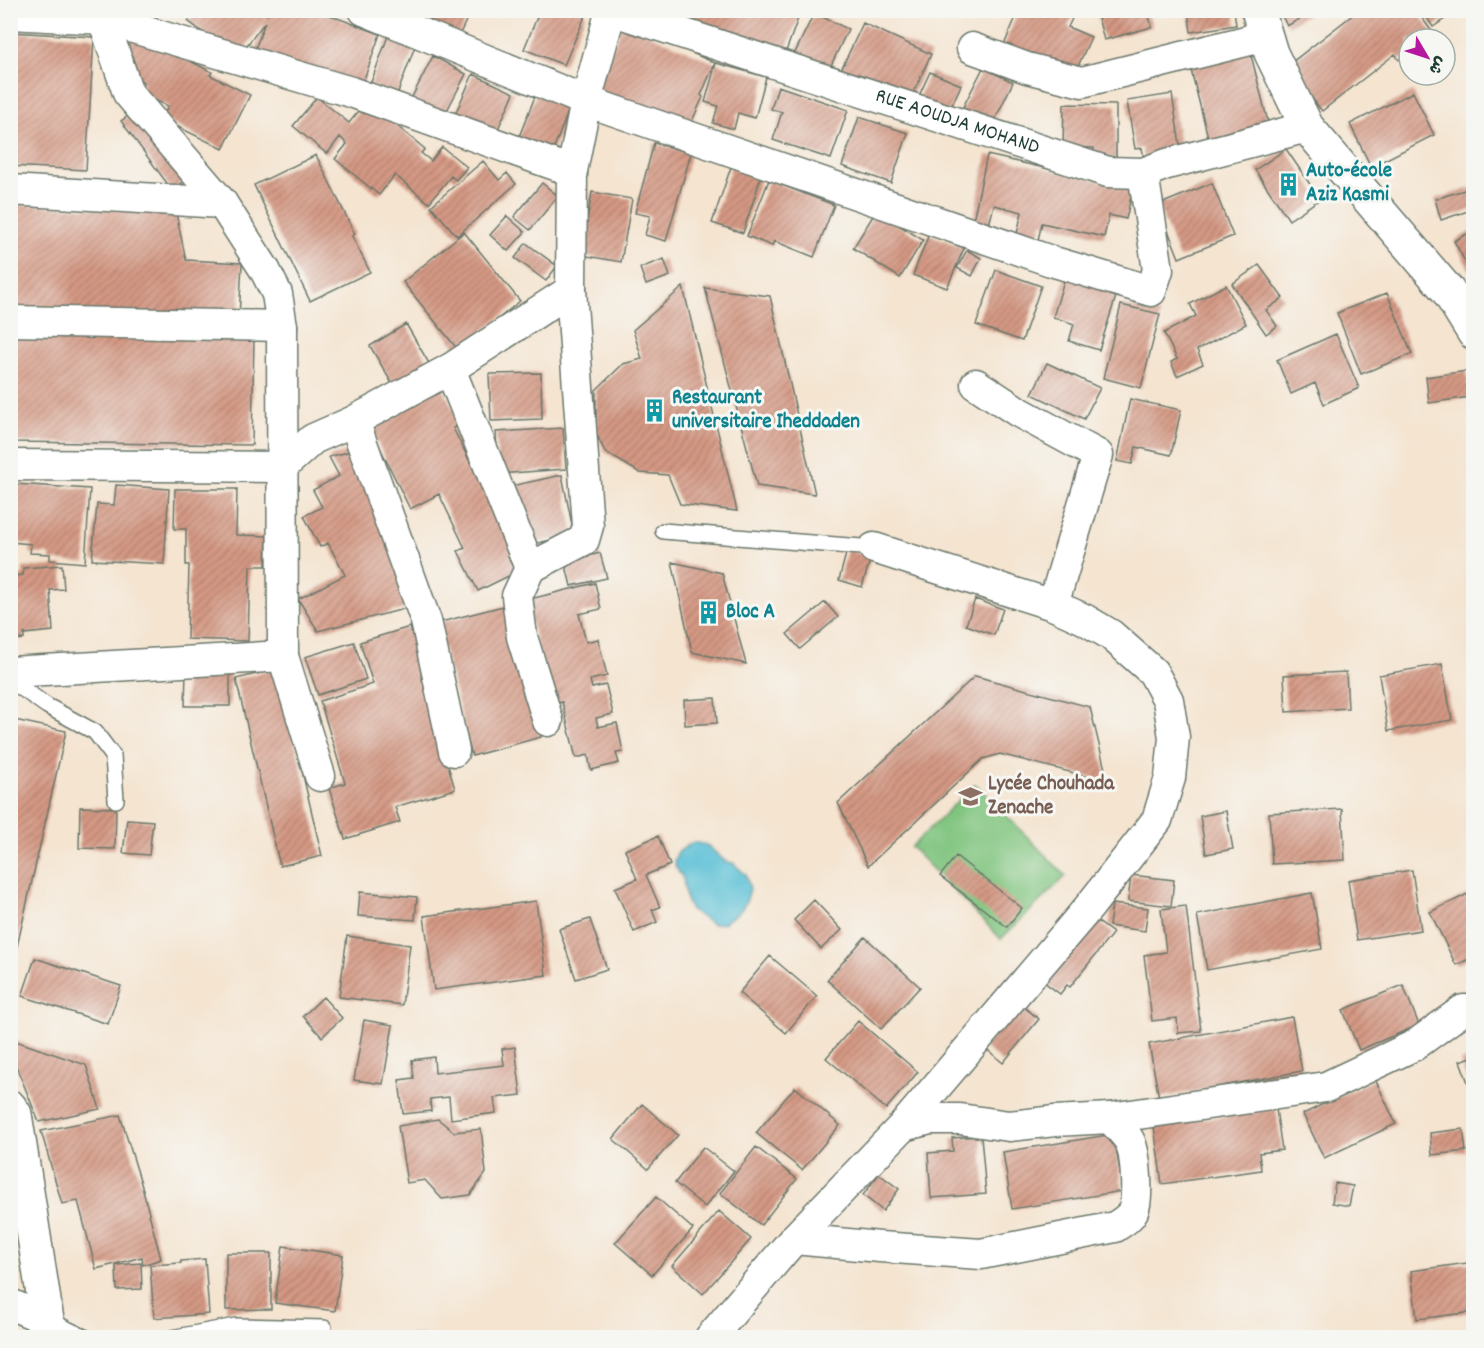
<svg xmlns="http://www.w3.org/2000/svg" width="1484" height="1348" font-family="Dekko,'Playpen Sans Arabic',sans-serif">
<defs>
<pattern id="building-hatch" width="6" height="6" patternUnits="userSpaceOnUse" patternTransform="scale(1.5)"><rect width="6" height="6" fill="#d59984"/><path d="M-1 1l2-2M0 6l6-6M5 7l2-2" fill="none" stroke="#ac7e6d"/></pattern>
</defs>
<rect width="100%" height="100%" fill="#f6f6f2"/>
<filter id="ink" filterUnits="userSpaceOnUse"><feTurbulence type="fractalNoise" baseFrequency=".0167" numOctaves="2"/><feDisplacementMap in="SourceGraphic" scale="12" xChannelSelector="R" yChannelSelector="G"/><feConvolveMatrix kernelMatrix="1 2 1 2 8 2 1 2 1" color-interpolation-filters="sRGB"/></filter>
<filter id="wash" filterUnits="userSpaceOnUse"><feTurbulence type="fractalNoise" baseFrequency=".008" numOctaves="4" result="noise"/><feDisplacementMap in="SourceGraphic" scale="24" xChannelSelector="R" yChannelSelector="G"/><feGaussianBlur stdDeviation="1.35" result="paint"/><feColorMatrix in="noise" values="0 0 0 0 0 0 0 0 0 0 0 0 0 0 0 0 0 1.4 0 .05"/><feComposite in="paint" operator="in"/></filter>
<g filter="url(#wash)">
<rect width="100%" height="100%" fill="#f4e4d0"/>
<!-- park -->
<path fill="#81c580" stroke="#50815a" stroke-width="1.5" d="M975,784L1066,876L1001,939L911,847Z"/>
<!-- water -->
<path fill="#58bfd5" stroke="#3c7e84" stroke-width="1.5" d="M692,843H699L708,846L726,862L733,863L746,875L750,889L746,902L741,910L724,923L712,924L691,910L686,900L683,878L676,868L674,860L678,852Z"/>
<g id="blocks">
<!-- building -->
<path fill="url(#building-hatch)" d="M141,10H161L155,20Z
M196,10H262L267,15L269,10H316L380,34L360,91L254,52L265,22L237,58L188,21Z
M415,10H471L457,40L421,23L424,15Z
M540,10H578L586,14L564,65L524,49Z
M660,10H801L784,57Z
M993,10H1016L1014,17Z
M1019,10H1076L1068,27L1091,37L1074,75L1001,52Z
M1096,10H1147L1152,27L1104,40Z
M1188,10H1234L1236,25L1191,32Z
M1279,10H1316L1287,26Z
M1359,10H1363L1365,13L1368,10H1416L1433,33L1426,39H1409V52L1399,60L1395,54L1322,111L1287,66Z
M1422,10H1458L1433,27Z
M814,13L848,29L828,72L794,55Z
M623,23L715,63L701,95L703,97L687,132L593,95Z
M863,23L931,54L909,103L840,72Z
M10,32L94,37L86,170L10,166Z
M132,32L212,72L210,75L250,95L223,149L162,119L168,106L139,92L144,82L126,73L120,56Z
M388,36L415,46L397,95L370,85Z
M1250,51L1270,130L1210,145L1190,66Z
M433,56L466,74L443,118L410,101Z
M716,63L766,77L755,118L738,113L734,129L713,123L718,106L705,102Z
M983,68L1013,82L991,128L960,113Z
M930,72L961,85L949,112L918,98Z
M473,74L514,93L493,140L452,121Z
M778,86L848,110L831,159L773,140L782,112L771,109Z
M1413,92L1434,135L1371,167L1350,124Z
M536,94L570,107L550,158L516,144Z
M1172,94L1182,158L1145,164L1142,148L1135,149L1127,101Z
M317,97L349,123L367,101L425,149L421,153L431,161L442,147L467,167L456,180L451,176L429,203L395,175L379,195L335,159L347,144L340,137L327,154L293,126Z
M1064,104L1116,105V158H1094V148L1063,147Z
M135,111L186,180L172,190L121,121Z
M859,117L908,133L891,183L842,166Z
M654,143L691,153L666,241L645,235L650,216L635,213Z
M1286,149L1320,199L1289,220L1255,170Z
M316,155L355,234L352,236L370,272L310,301L254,185Z
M987,155L1133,188L1126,219L1109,215L1104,237L1042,223L1037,244L1016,238L1022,212L994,205L988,229L972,225Z
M483,161L499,180L507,173L516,184L457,236L431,206Z
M731,167L761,177L743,233L712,223Z
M769,180L834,205L814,257L774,241L772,246L747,236Z
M542,183L558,196L530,230L514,217Z
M1212,183L1233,236L1179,258L1158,205Z
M1474,187V209L1441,220L1435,199Z
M592,192L632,199L621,262L581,255Z
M10,204L176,213L186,260L242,263L239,318L10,314Z
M876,211L923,240L900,278L853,248Z
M507,216L525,232L508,251L490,235Z
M1474,230V278L1454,241Z
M464,232L520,301L459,351L403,282Z
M929,234L964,248L947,288L913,275Z
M526,243L557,266L546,281L515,258Z
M967,250L981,258L972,276L957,268Z
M664,259L670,276L646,285L640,268Z
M1259,265L1283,298L1266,310L1277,326L1266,334L1232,284Z
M996,270L1041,286L1022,341L976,325Z
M1066,274L1118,290L1099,350L1069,341L1074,324L1053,317Z
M1226,285L1246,324L1197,350L1203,364L1177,376L1171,362L1177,359L1164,333L1196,316L1190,304Z
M683,287L737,511L680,504L668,475L640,473L605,452L596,433V390L623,364L642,359L633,330Z
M705,288L770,296L815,494L757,486Z
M1387,293L1412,354L1361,374L1337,313Z
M1121,305L1160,314L1141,388L1103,378Z
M406,324L430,365L394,387L370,346Z
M10,334L254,337L252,445L10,442Z
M1336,334L1359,388L1324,404L1315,383L1291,394L1277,360Z
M1047,363L1100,388L1084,419L1032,394Z
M1467,371L1470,397L1429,403L1426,377Z
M541,373L542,419L491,421L489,374Z
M442,386L461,425L453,428L523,569L478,591L458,551L465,548L439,494L410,509L368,423Z
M1130,399L1181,410L1171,455L1136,447L1132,464L1117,461Z
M563,428L566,469L498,474L496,432Z
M355,450L416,606L318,631L298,599L345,575L328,543L320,547L304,516L322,507L313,490L339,476L329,457Z
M562,475L574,535L524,546L511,486Z
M10,482H15V484L90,489L85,563L50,560V554L30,553L31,544L10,542Z
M116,485L169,489L164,564L92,560L97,504L114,505Z
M175,489H237L236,535L267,536L266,566H250L248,641L187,639L189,565H186V529H174Z
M847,550L871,557L862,587L839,580Z
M600,553L607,578L571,586L565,562Z
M672,562L722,573L746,664L692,652Z
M62,565L64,589L50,590L53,631L24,634V639L10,640V576L23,575V568Z
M595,583L601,609L579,614L586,642L598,639L607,676L590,680L592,688L606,685L613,714L596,718L598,727L617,723L623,752L616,753L619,763L591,770L588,755L576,758L562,702L551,705L526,600Z
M975,599L1003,609L994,635L966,625Z
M825,602L838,617L800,649L787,634Z
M507,605L541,737L472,756L437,623Z
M410,627L425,674L421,675L455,789L395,807L400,822L345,839L329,788L345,783L320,701L373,684L360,642Z
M354,642L366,679L318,695L305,657Z
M1442,664L1452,720L1388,731L1379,675Z
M278,669L322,856L280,866L236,679Z
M186,670H230V706H185Z
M1346,672L1348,708L1286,712L1284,675Z
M975,676L1090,707L1108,782L1000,754L983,759L868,866L838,803Z
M715,698L717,723L685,725L684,700Z
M10,719L66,731L11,973H10Z
M80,807L116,808L115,849L79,848Z
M1342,809L1345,860L1272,864L1269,813Z
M1226,811L1233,849L1206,854L1200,816Z
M127,819L153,821L149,855L123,853Z
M658,836L670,865L646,875L660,907L652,910L657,922L634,932L615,888L637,879L625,850Z
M956,856L1022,908L1007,927L940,876Z
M1412,870L1421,930L1357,940L1348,880Z
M1131,875L1174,880L1171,906L1128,901Z
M1474,891V957L1456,965L1430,912Z
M360,892L417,897L415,920L358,916Z
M1312,893L1322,949L1207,970L1197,915Z
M814,900L842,930L821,949L794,920Z
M536,901L546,975L434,990L424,916Z
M1112,904L1148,908L1145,931L1109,926Z
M1186,906L1201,1031L1178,1033L1177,1018L1152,1021L1144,955L1166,952L1161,909Z
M1090,916L1113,933L1070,987L1067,985L1060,994L1040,979Z
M590,919L607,969L576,979L559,929Z
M347,936L410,945L402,1005L339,997Z
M865,937L920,987L881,1029L827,980Z
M770,956L817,996L786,1033L739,993Z
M35,958L121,986L108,1024L22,996Z
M1403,985L1419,1025L1359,1050L1343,1010Z
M323,997L342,1018L322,1037L303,1016Z
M1020,1004L1039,1019L1003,1063L984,1047Z
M1292,1017L1302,1071L1159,1098L1149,1044Z
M364,1020L393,1025L383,1084L354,1080Z
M858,1021L918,1072L886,1109L826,1058Z
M10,1039L86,1065L100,1109L39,1122L10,1051Z
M515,1047L521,1095L494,1098L496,1113L451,1119L449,1097L430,1099L431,1111L403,1114L399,1080L414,1078L412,1060L434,1057L435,1073L504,1065L502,1049Z
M1474,1056V1096H1473L1460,1061Z
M1375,1079L1396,1124L1324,1158L1303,1114Z
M795,1087L840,1125L802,1170L756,1133Z
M642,1104L678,1135L648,1169L613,1139Z
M1276,1109L1282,1150L1259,1153L1261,1170L1162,1184L1154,1126Z
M120,1115L141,1183L161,1259L143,1265L142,1257L96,1269L78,1201L62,1204L41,1131Z
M438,1119L454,1132L481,1129L486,1173L470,1195L442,1199L425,1180L407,1183L398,1126Z
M1463,1129L1466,1151L1432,1155L1430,1133Z
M1114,1134L1123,1191L1012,1209L1003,1152Z
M981,1136L986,1194L931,1198L928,1153L953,1151L952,1138Z
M703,1147L734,1171L705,1207L675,1183Z
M756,1147L797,1179L761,1225L720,1193Z
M879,1174L899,1189L883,1211L863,1195Z
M1335,1183L1353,1186L1349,1206L1332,1203Z
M656,1197L693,1229L652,1275L615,1243Z
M719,1211L751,1239L703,1294L672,1266Z
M283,1246L343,1255L335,1311L275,1303Z
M226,1253H271V1309L226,1310Z
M205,1259L209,1314L154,1318L150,1265L181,1263V1261Z
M1474,1262V1312L1417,1319L1411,1271Z
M141,1263L142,1289L117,1290L116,1265Z
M250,1330L293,1335V1338H245Z
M357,1334L425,1335V1338H357Z"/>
</g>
</g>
<g filter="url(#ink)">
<use href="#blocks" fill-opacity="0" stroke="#6a776b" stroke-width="1.5"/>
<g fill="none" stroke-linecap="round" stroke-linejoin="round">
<defs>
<path id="lane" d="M663,531L874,548
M10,680L47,706L95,732L113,756L116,800
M50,1321L86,1338
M171,1338L236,1326L324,1328"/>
<g id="street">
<path d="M364,10L586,101L1051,261L1151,291L1158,270L1143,173"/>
<path id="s1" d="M611,10L1108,172L1143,173L1167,164L1307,127"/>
<path d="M10,14L103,19L351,92L572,171L571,290L450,369L354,421L313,439L282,467L10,465"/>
<path d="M972,48L1027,68L1082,82L1266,36"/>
<path d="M572,171L586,101L611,10"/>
<path d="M10,190L222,203"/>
<path d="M10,321L282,326"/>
<path d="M450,369L530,568L517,596L522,637L548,721"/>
<path d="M976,384L1017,411L1098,455L1053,605"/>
<path d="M354,421L426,621L454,751"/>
<path d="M530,568L584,540L588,526L571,290"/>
<path d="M283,656L320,776"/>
<path d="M10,672L283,656L282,326L277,294L265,270L222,203L128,93L100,10"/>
<path d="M1110,1118L1326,1087L1415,1045L1463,1010H1474"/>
<path d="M794,1239L880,1247L981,1254L1115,1227C1122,1222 1129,1219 1133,1211C1139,1199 1136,1152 1129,1140C1124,1132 1116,1125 1110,1118L1055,1121L1009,1126L960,1119H930L903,1126"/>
<path d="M10,1304L47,1320"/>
<path d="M710,1338L794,1239L903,1126L1089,907L1157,820L1170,778L1174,737L1168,700L1153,672L1111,635L1084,619L1053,605L874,548"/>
</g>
<path id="secondary" d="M1258,10L1271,53L1307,127L1448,291L1474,333
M10,1107L15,1114L47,1320L54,1338"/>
</defs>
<!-- lane casing -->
<use href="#lane" stroke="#6a776b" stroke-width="18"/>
<!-- street casing -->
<use href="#street" stroke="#6a776b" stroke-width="33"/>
<!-- secondary casing -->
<use href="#secondary" stroke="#6a776b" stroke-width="36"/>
<!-- lane -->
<use href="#lane" stroke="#fff" stroke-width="15"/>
<!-- street -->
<use href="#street" stroke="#fff" stroke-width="30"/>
<!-- secondary -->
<use href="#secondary" stroke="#fff" stroke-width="33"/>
</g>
</g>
<!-- icons -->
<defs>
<symbol id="building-bare" viewBox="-9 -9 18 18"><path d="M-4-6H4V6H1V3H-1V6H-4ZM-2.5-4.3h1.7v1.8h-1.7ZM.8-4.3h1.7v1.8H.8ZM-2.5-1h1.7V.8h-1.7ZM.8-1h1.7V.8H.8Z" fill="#0f9aa8" stroke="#f6f6f2" stroke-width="2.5" paint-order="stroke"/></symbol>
<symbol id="school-bare" viewBox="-9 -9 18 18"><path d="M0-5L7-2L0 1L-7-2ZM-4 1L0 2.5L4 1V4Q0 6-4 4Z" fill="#8d6e63" stroke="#f6f6f2" stroke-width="2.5" paint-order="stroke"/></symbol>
</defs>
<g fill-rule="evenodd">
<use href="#building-bare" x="1272" y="168" width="33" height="33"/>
<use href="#building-bare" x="638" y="394" width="33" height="33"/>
<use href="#building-bare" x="692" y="596" width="33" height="33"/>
<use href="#school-bare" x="954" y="780" width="33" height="33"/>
</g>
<g text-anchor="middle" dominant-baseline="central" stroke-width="6" stroke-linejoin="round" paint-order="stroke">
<!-- street labels -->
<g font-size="21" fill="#1f3d34" stroke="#f6f6f2">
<text stroke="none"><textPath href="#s1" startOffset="364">RUE AOUDJA MOHAND</textPath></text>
</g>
<!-- culture labels -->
<g font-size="21" font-weight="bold" fill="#0d838f" stroke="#f6f6f2" text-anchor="start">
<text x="1306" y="172">Auto-école<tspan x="1306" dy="24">Aziz Kasmi</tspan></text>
<text x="672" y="399">Restaurant<tspan x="672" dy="24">universitaire Iheddaden</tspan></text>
<text x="726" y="613">Bloc A</text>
</g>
<!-- education labels -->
<g font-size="21" font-weight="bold" fill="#785e54" stroke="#f6f6f2" text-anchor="start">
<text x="988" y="785">Lycée Chouhada<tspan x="988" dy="24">Zenache</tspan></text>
</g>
</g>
<!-- margin -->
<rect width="1484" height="1348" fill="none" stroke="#f6f6f2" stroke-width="36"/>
<!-- north arrow -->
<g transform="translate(1427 57) rotate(129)"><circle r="28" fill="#f6f6f2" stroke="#a0aca6" stroke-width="1.5"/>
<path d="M0-4.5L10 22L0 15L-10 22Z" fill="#b5179e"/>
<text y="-9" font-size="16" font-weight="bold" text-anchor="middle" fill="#1f3d34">ش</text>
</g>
</svg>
